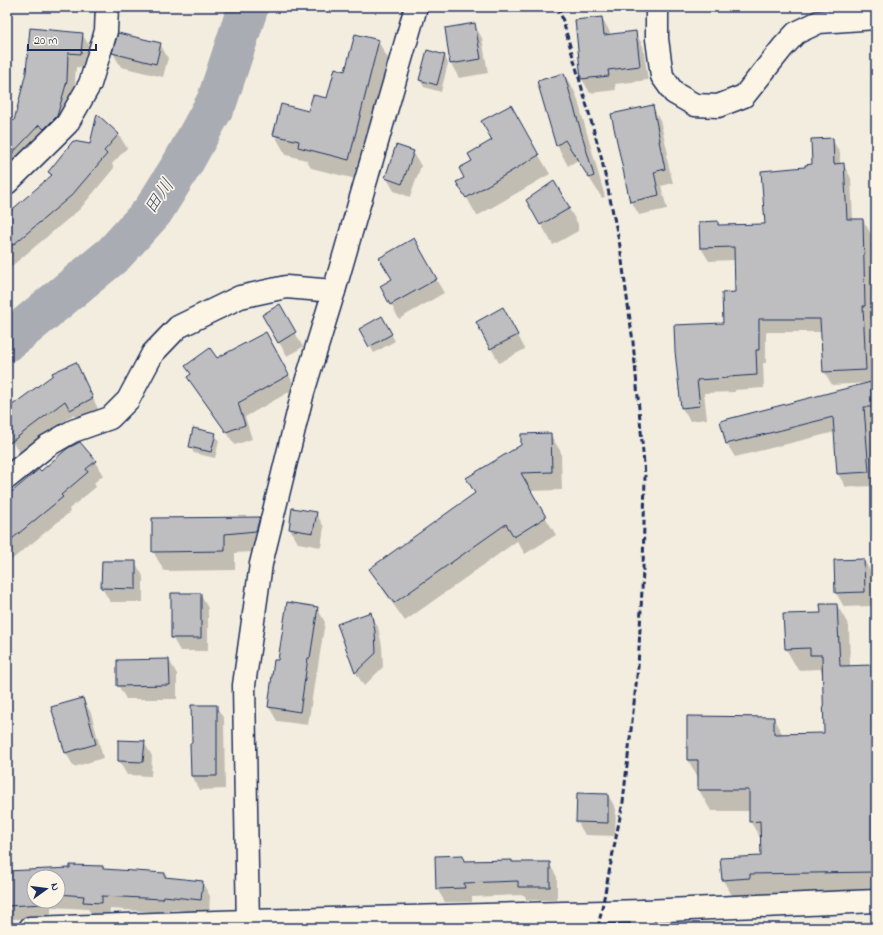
<svg xmlns="http://www.w3.org/2000/svg" width="883" height="935" font-family="'Indie Flower','Klee One',sans-serif">
<rect width="100%" height="100%" fill="#f3ede0"/>
<filter id="ink" filterUnits="userSpaceOnUse"><feTurbulence type="fractalNoise" baseFrequency=".025" numOctaves="2"/><feDisplacementMap in="SourceGraphic" scale="8" xChannelSelector="R" yChannelSelector="G"/><feConvolveMatrix kernelMatrix="1 2 1 2 8 2 1 2 1" color-interpolation-filters="sRGB"/></filter>
<g filter="url(#ink)">
<!-- shadow -->
<path fill="#0003" fill-rule="evenodd" d="M602,18L610,32V35L635,32L643,46L648,80L615,84L616,90L590,93L582,79Z
M474,24L482,38L488,73L459,78L451,64Z
M82,34L90,47L88,68L76,67L74,95L65,130L7,177V115L15,123Z
M119,34L160,44L168,58L163,77L121,67L113,53Z
M378,41L390,62L360,180L311,168L306,160L286,155L274,134L328,99L346,72Z
M445,56L448,63L441,92L424,87L420,80Z
M564,74L576,94L605,197L602,198L578,160L568,166L557,145Z
M510,106L550,174L477,216L458,182L466,178L473,161L493,140Z
M652,106L660,120L668,154L666,155L673,183L661,186L667,209L639,215L631,201Z
M98,116L119,135L127,148L112,164L114,168L80,209L7,270V215L52,177L49,172L91,145Z
M832,139L840,153V164H843L851,178L853,220H863L871,234V244H876V283H872V319H870L873,383H871L876,392V421H871L876,486L846,487L838,474L835,432L735,457L727,444L869,383L832,385L824,371L822,332H766V363H763L764,388L735,390V392L704,393L707,419L690,421L682,408L676,351L724,324L736,293L735,260L709,261L701,248L717,222L719,226L766,225L806,168L813,165Z
M413,152L421,166L410,197L394,191L386,177Z
M554,183L578,224V231L553,245L527,200Z
M413,239L444,293L399,319L381,286L393,279Z
M279,306L303,347L287,356L263,315Z
M382,317L395,341L374,353L360,329Z
M477,322H511L525,349L499,363Z
M273,346L296,388L245,417L252,439L235,445L196,390L188,377L191,374L187,366Z
M75,363L83,377L100,413L79,423L74,414L21,454L7,435V411Z
M215,434L219,441L215,458L194,453L190,447Z
M550,434L561,452L562,490L530,491L556,535L525,554L517,541L405,621L381,587L370,569L476,494Z
M95,462L103,475L94,483L96,487L69,509L70,512L36,540L10,561L8,560L7,561V497L41,472Z
M316,513L324,527L321,547L298,543L290,529Z
M259,518L270,537L267,551L235,553V570L164,571L153,551Z
M864,560L872,574V606L844,607L836,593Z
M135,562L143,576V602H110L102,588Z
M200,594L208,608V651H180L172,637Z
M837,605L849,626L850,666H872L876,673V893L735,900L722,879L762,857V841L750,821V811H711L699,790V779L688,760L773,718L783,735L825,734L824,676L820,669L798,670L786,649L784,615L822,614Z
M317,608L325,622L317,672H316L308,725L277,721L269,707L279,661Z
M370,613L378,627L382,646L383,667L364,686L356,673L338,624Z
M169,660L177,674V699H126L118,685Z
M83,699L91,713L103,758L74,767L66,753L52,708Z
M216,706L224,719L225,789L200,790L192,776L193,744Z
M144,742L152,756L151,776L127,775L119,761Z
M608,795L616,809L615,836L585,835L577,821Z
M463,856L466,862L511,861L513,863H549L557,877V900H527L524,895L472,897V902H445L437,889Z
M103,867L104,870L164,874L167,878L202,882L210,896L209,914L171,909V913L110,909L109,917L93,916L88,909L51,907V918L13,919L7,909V872ZM34,877H58V901H34Z
M871,922L874,928H847V923Z"/>
<g fill="none" stroke-linecap="round" stroke-linejoin="round">
<!-- river -->
<path stroke="#a9acb3" stroke-width="41" d="M7,341L19,332L114,254L153,211L183,163L217,101L248,7"/>
</g>
<!-- building -->
<path fill="#bebec0" stroke="#1b2f5e" d="M602,17L604,35L636,31L640,66L608,70L609,76L581,79L575,20Z
M475,23L481,59L450,64L445,28Z
M30,28L83,33L81,54L68,53L67,81L57,116L44,129L39,125L7,159V114L14,121L26,72Z
M118,33L161,43L156,64L112,53Z
M355,34L379,40L349,160L298,147L299,141L273,135L281,104L308,111L313,95L327,98L335,68L345,71Z
M427,50L445,55L437,85L419,80Z
M564,73L594,176L589,178L565,140L556,146L537,81Z
M511,105L539,155L466,198L456,182L464,178L459,168L472,161L468,154L492,140L481,121Z
M653,105L660,141H659L665,169L654,172L659,195L630,202L611,114Z
M97,114L119,134L104,151L107,154L72,195L7,250V214L52,175L48,172L73,141L90,144Z
M833,138L834,164L844,163L847,219H863L865,306H863L866,370L823,372L820,319H759V350H756L757,375L728,377V378L697,380L700,406L681,408L675,351L674,325L723,323L722,293L735,292L734,247L700,248L699,222L718,221V225L765,224L761,171L805,167V165L812,164L811,139Z
M396,145L414,151L402,184L385,178Z
M554,181L570,208L540,225L526,200Z
M414,238L437,279L390,305L380,286L392,279L379,258Z
M280,304L296,332L278,343L262,315Z
M503,307L518,335L490,349L476,322Z
M382,316L392,334L369,347L359,329Z
M266,332L289,375L238,403L245,425L226,432L187,377L191,374L185,366L210,348L217,358Z
M76,362L93,398L70,410L65,401L7,445V409L53,375L52,373Z
M871,382L872,407H864L869,472L837,474L833,417L726,444L720,421Z
M193,428L216,433L211,452L189,447Z
M551,433L552,472L521,473L546,517L514,537L506,524L394,603L369,569L475,493L466,478L521,445V434Z
M80,442L96,461L86,469L88,472L61,495L63,497L7,543V496L39,469L41,471L68,448Z
M292,508L317,512L313,533L289,529Z
M260,517L256,531L225,534V551L152,552V518Z
M864,559L865,592L835,593L834,560Z
M102,561H136V589L101,588Z
M171,593H201V638H171Z
M287,602L318,607L310,658H308L300,712L268,707L274,660H278Z
M820,604H837L840,666L872,665L874,704H872L875,872L750,874V878L722,880L720,858L761,856L760,821L749,822V790H698V760H687V716L774,717V734L824,733L822,655H810V648L785,649L783,614L821,613Z
M371,612L375,631L376,653L355,673L337,624Z
M169,659L170,685L117,686V660Z
M83,698L96,744L65,753L51,707Z
M191,705H217V776H191L190,743H192Z
M118,740L145,741L143,762L118,761Z
M577,793L608,794V823L576,822Z
M463,855L464,861L512,860V862H550V887H518V881L464,883L465,888L436,889L435,856Z
M70,865L103,866V869L165,873V877L203,881L201,900L164,896L163,899L102,896V903L83,902L84,896L58,894V877H34V901H44V904L7,906V871L70,868Z"/>
<g fill="none" stroke-linecap="round" stroke-linejoin="round">
<defs>
<path id="street" d="M7,183L67,124L90,84L106,31L107,7
M7,478L47,446L73,431L110,418L128,400L153,353L178,327L240,297L286,287L334,291
M30,928L248,921
M641,928L644,911"/>
<path id="secondary" d="M657,7V39L662,76L674,93L695,105L718,106L744,96L783,47L796,33L819,22L876,18
M248,921L644,911L876,901
M248,928L244,685L261,564L303,392L334,291L416,7"/>
</defs>
<!-- street casing -->
<use href="#street" stroke="#1b2f5e" stroke-width="25"/>
<!-- secondary casing -->
<use href="#secondary" stroke="#1b2f5e" stroke-width="25"/>
<!-- street -->
<use href="#street" stroke="#fcf5e5" stroke-width="22"/>
<!-- secondary -->
<use href="#secondary" stroke="#fcf5e5" stroke-width="22"/>
<!-- rail -->
<path stroke="#1b2f5e" stroke-width="3" stroke-dasharray="6 3" stroke-linecap="butt" d="M559,7L601,156L620,246L633,342L645,475L643,570L638,667L623,802L598,928"/>
</g>
</g>
<g text-anchor="middle" dominant-baseline="central" stroke-width="3.5" stroke-linejoin="round" paint-order="stroke">
<!-- water labels -->
<g font-size="19" font-style="italic" fill="#465478" stroke="#fcf5e5">
<text transform="translate(160 197) rotate(-55)">田川</text>
</g>
</g>
<!-- margin -->
<rect width="883" height="935" fill="none" stroke="#fcf5e5" stroke-width="24"/>
<rect x="12" y="12" width="859" height="911" fill="none" stroke="#1b2f5e" stroke-width="1.5" filter="url(#ink)"/>
<!-- north arrow -->
<g transform="translate(46 889) rotate(76)"><circle r="19" fill="#fcf5e5" stroke="#a2a6af"/>
<path d="M0-3L7 15L0 10L-7 15Z" fill="#1b2f5e"/>
<text y="-6" font-size="11" font-weight="bold" text-anchor="middle" fill="#1b2f5e">N</text>
</g>
<!-- scale -->
<path d="M28 44v6h68v-6" fill="none" stroke="#1b2f5e" stroke-width="2"/>
<text x="34" y="44" font-size="12" fill="#1b2f5e" stroke="#fcf5e5" stroke-width="3" paint-order="stroke">20 m</text>
</svg>
